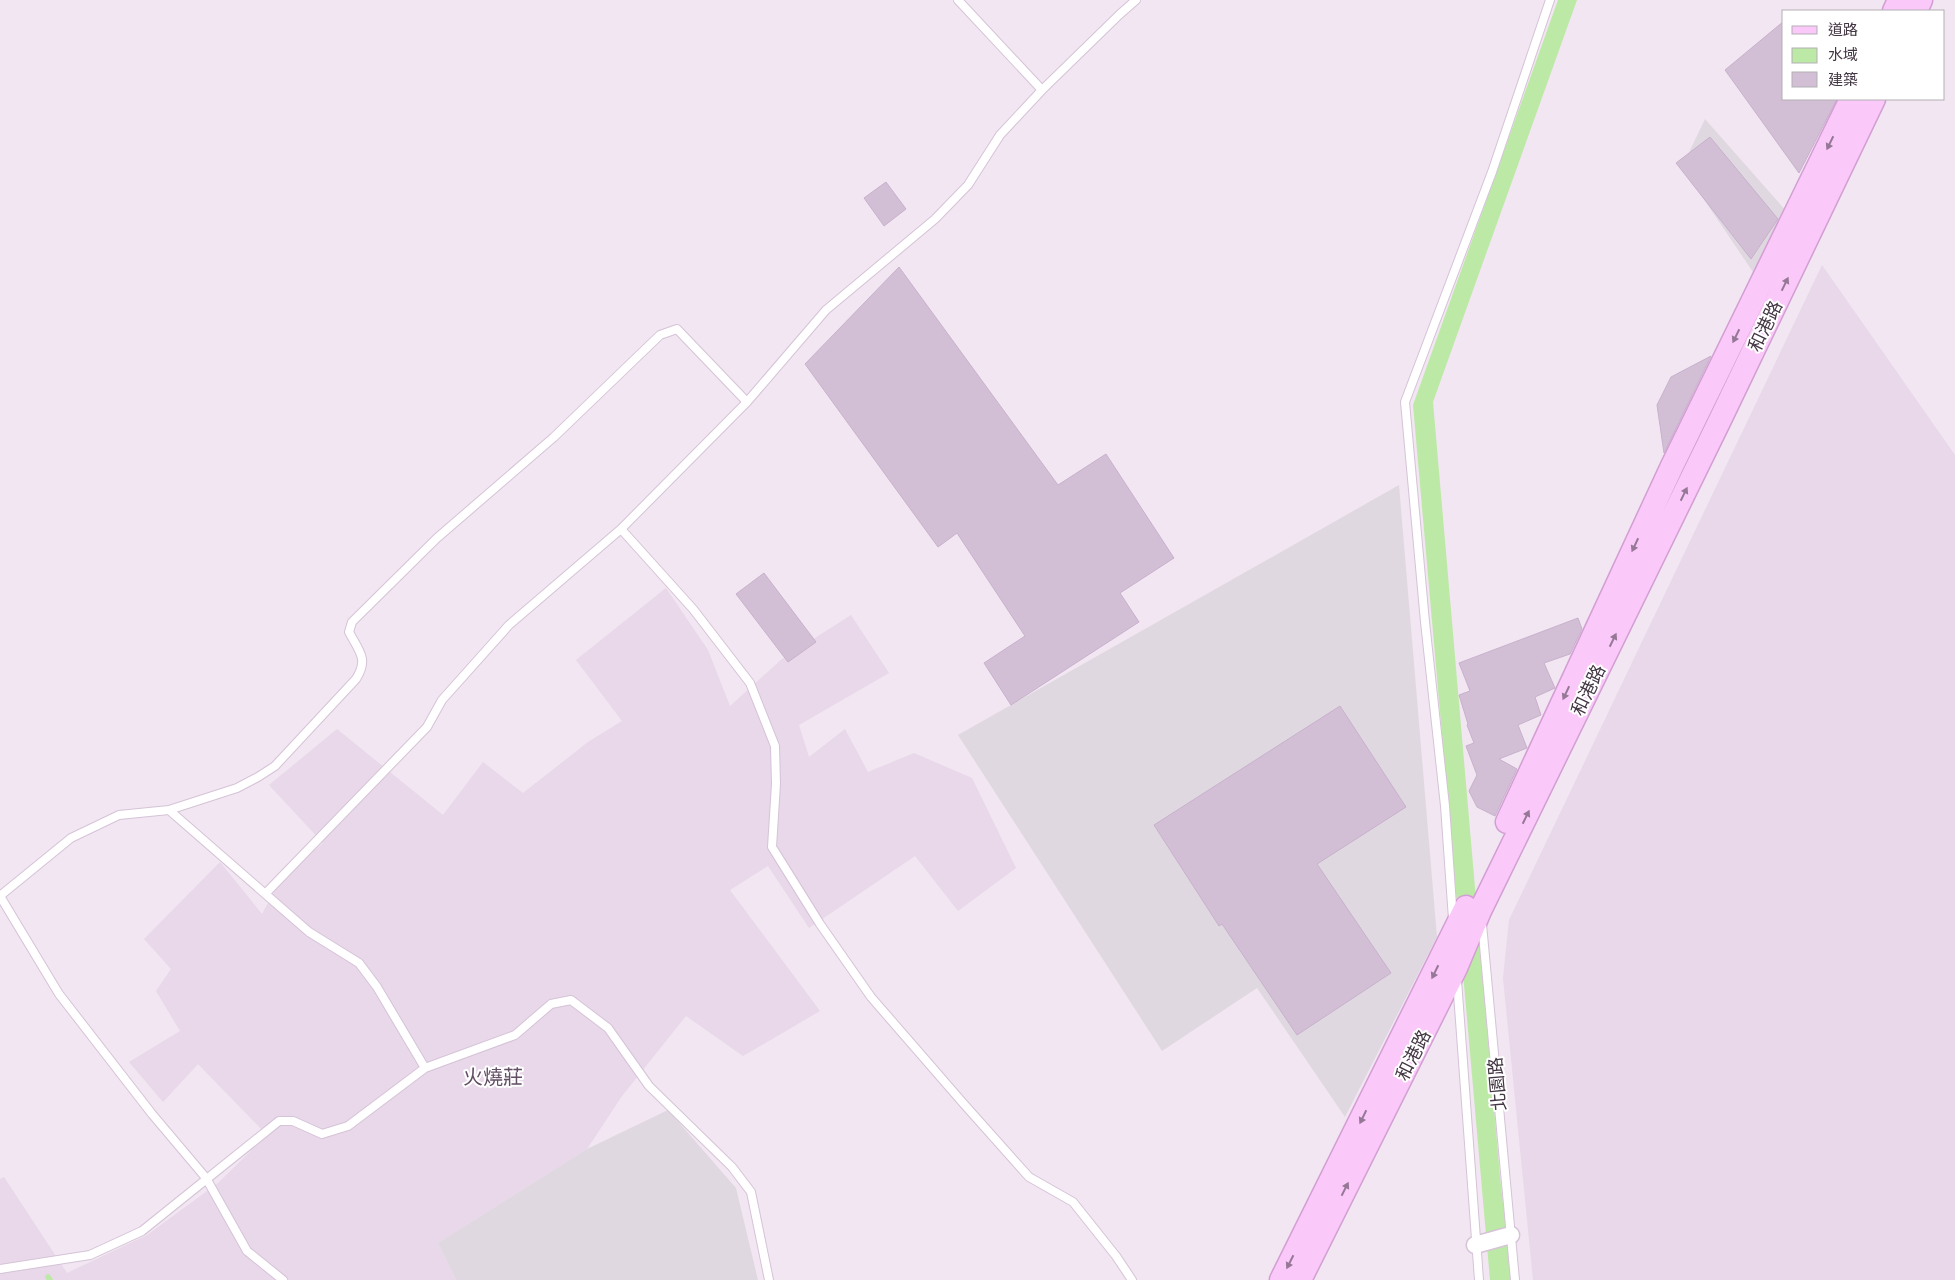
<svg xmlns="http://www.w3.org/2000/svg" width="1955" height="1280" font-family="'IBM Plex Sans','Noto Sans TC',sans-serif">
<rect width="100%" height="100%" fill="#f1e6f1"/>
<!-- residential -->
<path fill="#e8d8e9" d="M1822,265L1955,455V1280H1533L1503,978L1509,920Z
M666,588L708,650L730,706L782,659L851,615L889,673L799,725L809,757L845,729L868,772L914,753L972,778L1016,868L958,911L915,856L809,928L768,866L730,890L820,1011L743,1056L686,1016L622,1096L587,1149L438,1243L456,1280H0V1179L4,1177L67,1273L147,1235L218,1183L267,1135L198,1064L163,1102L129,1062L180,1031L156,991L171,969L144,939L220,862L262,914L283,876L323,843L269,785L337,729L443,815L483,762L523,793L588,742L622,721L576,660Z"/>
<!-- industrial -->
<path fill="#dfd8e1" d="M1705,119L1787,212L1757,278L1682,167Z
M1399,485L1437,937L1345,1117L1257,988L1162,1051L958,735Z
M668,1110L736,1188L758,1280H456L438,1243L587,1149Z"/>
<!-- water -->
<path fill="#bde9a7" d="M1558,0H1577L1433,402L1500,1177L1512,1280H1490L1413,405Z"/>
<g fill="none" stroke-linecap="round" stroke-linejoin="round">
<!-- stream -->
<path stroke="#bde9a7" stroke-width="5.5" d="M48,1277L50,1280"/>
</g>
<!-- building -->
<path fill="#d2bfd5" stroke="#c8b0cc" d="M1784,21V99H1837L1799,173L1725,70Z
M1710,137L1778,219L1751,259L1676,163Z
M886,182L906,209L884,226L864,198Z
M899,267L1058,485L1106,454L1174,558L1120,593L1139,622L1011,705L984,663L1025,636L957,533L938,547L805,364Z
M1711,356L1664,453L1657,405L1671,377Z
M764,573L816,642L788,662L736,594Z
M1578,618L1582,629L1570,654L1544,663L1555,688L1535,697L1541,715L1518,725L1527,748L1499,759L1517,769L1495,816L1477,807L1469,791L1477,775L1466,746L1474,743L1467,725L1468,724L1459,695L1470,691L1459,663Z
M1340,706L1406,807L1317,864L1391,973L1297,1035L1222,924L1219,926L1154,825Z"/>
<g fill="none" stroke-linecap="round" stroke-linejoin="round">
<defs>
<path id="service" d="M958,0L1042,90
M621,529L747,402
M169,810L237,788L258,777L275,766L356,679C369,659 359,651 349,632L352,622L437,538L554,437L660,335L677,329L747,402L826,310L935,219L968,185L1000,135L1042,90L1120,14L1136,0
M266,893L427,727L442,700L509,625L621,529L693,609L750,683L775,746L776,784L772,847L820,924L871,997L963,1103L1029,1177L1073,1202L1116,1256L1132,1280
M0,896L71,838L119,815L169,810L309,932L359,963L377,987L425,1068
M0,896L59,994L152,1114L206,1178L247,1251L283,1280
M1453,919L1445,806L1425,622L1405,402L1492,172L1550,0
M1482,924L1515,1280
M1457,980L1479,1280
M0,1269L90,1255L142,1231L279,1121H293L322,1134L348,1126L425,1068L515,1035L551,1004L571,1000L608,1028L649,1086L732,1167L751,1192L769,1280"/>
<path id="minor" d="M1475,1245L1511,1235"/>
<path id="secondary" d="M1894,11L1899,0
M1916,11L1921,0
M1507,822L1672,466L1851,99
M1281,1280L1466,907
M1300,1280L1456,968L1480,911L1720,420L1874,99"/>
</defs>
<!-- service casing -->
<use href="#service" stroke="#d5c3d7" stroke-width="10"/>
<!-- minor casing -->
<use href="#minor" stroke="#d5c3d7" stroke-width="19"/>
<!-- secondary casing -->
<use href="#secondary" stroke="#d39ed3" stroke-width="25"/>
<!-- service -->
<use href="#service" stroke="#fff" stroke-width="8"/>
<!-- minor -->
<use href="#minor" stroke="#fff" stroke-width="16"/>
<!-- secondary -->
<use href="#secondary" stroke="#fac8f9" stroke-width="22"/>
</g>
<!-- one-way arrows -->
<defs><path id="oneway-solid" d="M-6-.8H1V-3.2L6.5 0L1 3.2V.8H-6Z" transform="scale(1.25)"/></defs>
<g fill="#957895">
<use href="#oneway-solid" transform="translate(1830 143) rotate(116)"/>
<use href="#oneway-solid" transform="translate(1785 284) rotate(-64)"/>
<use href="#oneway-solid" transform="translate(1736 336) rotate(116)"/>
<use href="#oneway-solid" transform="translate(1684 494) rotate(-64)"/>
<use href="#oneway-solid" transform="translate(1635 545) rotate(115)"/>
<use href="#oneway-solid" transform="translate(1613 640) rotate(-64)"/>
<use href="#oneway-solid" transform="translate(1566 693) rotate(115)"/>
<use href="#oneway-solid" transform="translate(1526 817) rotate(-64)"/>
<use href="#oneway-solid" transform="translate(1435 972) rotate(116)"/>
<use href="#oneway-solid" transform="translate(1363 1117) rotate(116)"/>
<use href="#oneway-solid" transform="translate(1345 1189) rotate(-63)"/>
<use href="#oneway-solid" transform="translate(1290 1262) rotate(117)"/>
</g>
<g text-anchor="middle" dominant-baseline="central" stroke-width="4" stroke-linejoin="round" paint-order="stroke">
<!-- street labels -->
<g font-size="18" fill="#423643" stroke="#fff">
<text transform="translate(1765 326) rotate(-64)">和港路</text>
<text transform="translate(1588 690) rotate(-64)">和港路</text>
<text transform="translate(1413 1055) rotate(-63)">和港路</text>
<text transform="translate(1497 1084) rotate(-95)">北園路</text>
</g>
<!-- quarter labels -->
<g font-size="20" fill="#624e65" stroke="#fff">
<text x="493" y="1076">火燒莊</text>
</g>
</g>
<!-- legend -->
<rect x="1782" y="10" width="162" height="90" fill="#ffffff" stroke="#b3afb4"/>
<rect x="1792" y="26" width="25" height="8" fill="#fac8f9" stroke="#b3afb4"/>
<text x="1828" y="35" font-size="15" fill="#423643">道路</text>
<rect x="1792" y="48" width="25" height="15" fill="#bde9a7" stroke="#b3afb4"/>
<text x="1828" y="60" font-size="15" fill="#423643">水域</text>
<rect x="1792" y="72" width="25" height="15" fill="#d2bfd5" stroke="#b3afb4"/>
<text x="1828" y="85" font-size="15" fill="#423643">建築</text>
</svg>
